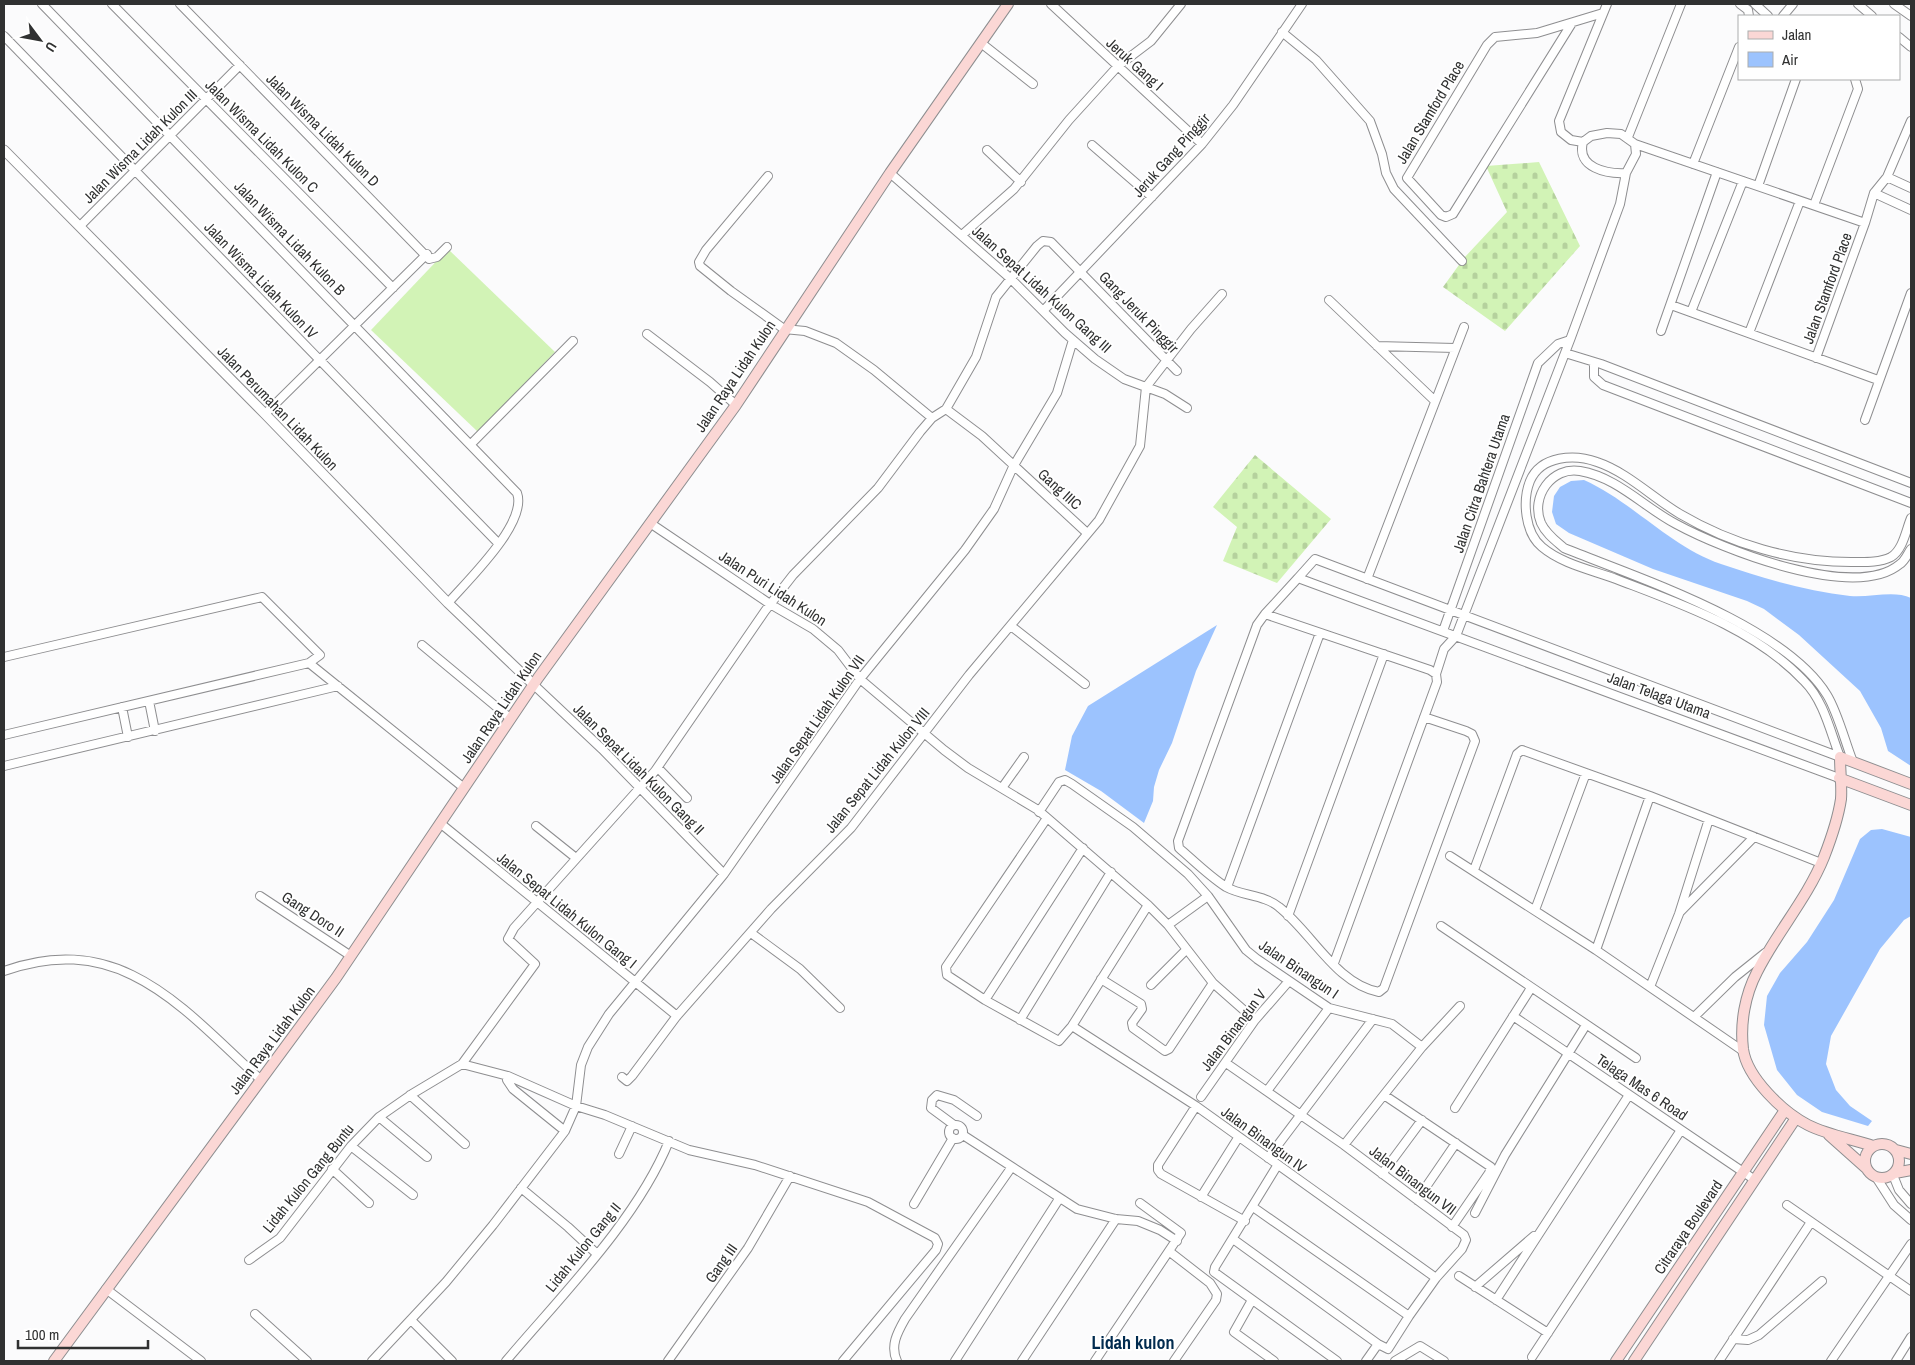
<svg xmlns="http://www.w3.org/2000/svg" width="1915" height="1365" font-family="'Archivo Narrow',sans-serif">
<defs>
<pattern id="cemetery-stones" width="16" height="16" patternUnits="userSpaceOnUse" patternTransform="scale(1.25)"><rect width="16" height="16" fill="#d2f3b6"/><path d="M2 7V4a2 2 0 0 1 4 0v3zM10 15v-3a2 2 0 0 1 4 0v3z" fill="#b5d19d"/></pattern>
</defs>
<rect width="100%" height="100%" fill="#fbfbfc"/>
<!-- grass -->
<path fill="#d2f3b6" d="M448,249L555,352L478,432L371,330Z"/>
<!-- cemetery -->
<path fill="url(#cemetery-stones)" d="M1539,162L1580,246L1505,331L1443,287L1464,258L1507,212L1486,166Z
M1255,455L1331,519L1277,583L1223,561L1237,527L1213,507Z"/>
<!-- water -->
<path fill="#9cc3fe" d="M1584,480C1633,502 1669,546 1721,564C1762,578 1806,591 1850,596C1869,598 1894,590 1911,598V766L1888,751L1881,728L1860,691L1799,635L1764,609L1747,601L1653,569L1569,533L1556,524L1552,512L1554,496L1560,487L1571,481Z
M1217,625L1196,671L1172,743L1159,770L1154,787L1153,801L1144,823L1101,791L1065,770L1072,736L1088,706Z
M1882,829L1911,837V916L1904,920L1880,949L1831,1036L1826,1064L1836,1090L1850,1106L1872,1121L1868,1126L1822,1112L1797,1095L1777,1070L1764,1025L1767,996L1780,973L1807,942L1834,900L1860,839L1871,830Z"/>
<g fill="none" stroke-linecap="round" stroke-linejoin="round">
<defs>
<path id="minor" d="M42,4L517,493C528,523 467,581 448,603
M112,4L393,288
M180,4L429,259L437,257L447,247
M1051,4L1202,144
M1740,4L1748,10L1749,16
M1755,4L1768,16
M1858,4L1872,16
M1894,4L1911,16
M1783,16L1793,4
M1572,23L1453,214L1446,217L1441,215L1407,178L1487,45L1495,37L1537,33L1603,13
M1282,32L1316,60L1370,121L1382,154L1386,173L1394,189L1462,261
M4,36L498,543
M1899,37L1911,47
M981,43L1033,84
M1607,133L1621,134L1635,144L1636,154L1626,173C1607,174 1576,168 1583,142L1591,136Z
M1628,137L1681,4
M1583,142L1571,140L1561,132L1559,121L1607,4
M1635,144L1865,223
M1092,145L1152,197
M987,150L1021,182
M1693,164L1739,47
M890,173L1011,279L1065,333L1095,359L1124,379L1165,394L1187,408
M768,176L706,250L699,262L700,266L731,291L784,329L805,331L836,343L874,370L932,418
M1887,177L1911,188
M1758,186L1796,79
M1874,193L1911,210
M1814,205L1858,89L1855,79
M80,226L240,65
M962,235L1014,189L1069,120L1118,66L1151,41L1181,4
M1329,300L1435,401
M1671,305L1878,380
M1044,310L1202,144L1233,105L1302,4
M1691,312L1743,181
M1661,331L1717,172
M1749,333L1800,201
M647,334L710,382L736,405
M1570,340L1620,204L1626,173
M1377,346L1455,348
M1565,353L1601,364L1911,483
M1816,358L1865,223L1874,193L1887,177L1911,121
M1594,362V377L1603,385L1911,503
M946,409L982,436L1087,533
M265,414L427,254
M1865,420L1911,293
M471,444L573,341
M650,523L770,604L813,629L838,650L860,679L944,750L968,768L1038,810L1148,905L1168,925L1213,983L1255,1020
M1367,579L1464,327
M1265,614L1298,578
M1011,626L1085,684
M422,645L511,719
M4,657L262,597L320,655L309,663L4,735
M309,663L464,788
M1436,674L1444,649L1456,636L1570,340L1558,344L1538,363L1443,631
M534,685L602,749L724,874
M149,701L155,731
M122,707L128,737
M1840,757C1830,731 1824,701 1804,681C1755,629 1681,604 1616,579C1592,570 1562,564 1542,547C1525,533 1522,501 1530,481C1541,455 1575,454 1597,462C1627,472 1653,498 1680,514C1731,544 1792,562 1851,562C1864,562 1879,563 1891,557C1903,550 1906,530 1911,518
M1853,762C1845,742 1838,713 1827,695C1784,625 1638,578 1564,548C1556,541 1546,534 1541,523C1530,497 1552,466 1580,471C1617,477 1645,508 1676,524C1722,549 1855,602 1900,564C1905,561 1908,553 1911,549
M4,766L338,686
M658,768L687,798
M1839,778L1298,578L1315,559L1840,757
M1002,788L1024,757
M1039,812L1059,782L1065,780L1072,784L1133,827L1188,874L1208,896L1246,950L1257,959L1329,1008L1392,1024L1422,1047
M1047,818L946,967L947,975L985,1000L1059,1041L1072,1026L1148,905
M440,823L677,1016
M536,826L576,858
M1450,856L1596,950L1743,1051
M1474,870L1517,754L1522,750L1650,796L1821,863
M1227,887L1320,633
M260,896L351,956
M1535,910L1586,773
M1680,912L1754,837
M1288,916L1384,654
M1168,925L1208,896
M1441,926L1636,1058
M751,933L800,969L840,1008
M1596,950L1650,796
M1334,963L1437,682L1436,674L1430,670L1265,614L1257,625L1178,841L1179,848C1194,861 1209,876 1226,887C1242,896 1265,895 1279,907C1312,933 1336,984 1379,992L1384,988L1475,741L1472,734L1466,731L1424,717
M4,971C121,929 183,1009 261,1080
M1101,979L1141,1004L1142,1009L1132,1023L1133,1028L1165,1051L1169,1049L1213,983
M1151,985L1186,950
M1650,987L1679,914L1709,819
M985,1000L1083,848
M1513,1016L1755,1180
M1694,1017L1735,977L1765,953
M1020,1020L1111,872
M1072,1026L1196,1106L1436,1278
M1226,1063L1344,1145L1464,1235L1466,1240L1462,1249L1436,1278L1409,1316L1388,1349L1378,1344L1233,1239
M462,1064L508,1076L576,1106L605,1115L689,1150L755,1165L868,1202L935,1238L938,1244L936,1250L843,1361
M508,1076L507,1080L513,1089L565,1131
M622,1077L627,1081L632,1076L676,1017L771,909L851,828L969,675L1099,520L1140,446L1146,387L1191,329L1222,294
M1267,1091L1329,1008
M410,1095L465,1144
M1384,1095L1491,1167L1489,1173L1452,1227
M1201,1097L1255,1020L1289,981
M1196,1106L1158,1165V1170L1161,1174L1245,1221
M1455,1108L1531,988
M379,1117L427,1157
M954,1125L931,1108L932,1100L937,1095L954,1100L977,1116
M949 1132a7 7 0 1 1 14 0a7 7 0 1 1-14 0Z
M963,1135L1077,1209L1116,1219L1138,1221L1160,1230L1177,1241
M1344,1145L1422,1047L1460,1006
M351,1146L413,1195
M619,1154L632,1126
M1268,1158L1373,1019
M1277,1166L1215,1267L1214,1272L1337,1361
M332,1169L369,1203
M1382,1174L1422,1120
M1893,1175L1899,1190L1911,1204
M1876,1177L1894,1205L1911,1220
M521,1188L568,1227L597,1254
M1201,1197L1238,1138
M1417,1200L1456,1143
M914,1204L953,1138
M1787,1205L1911,1291
M1253,1207L1409,1316
M1475,1213L1505,1155L1586,1025
M1170,1252L1210,1283L1217,1294L1216,1300L1174,1361
M249,1260L280,1238L351,1146L379,1117L412,1094L462,1064L535,964L508,939L514,928L655,771L765,611L793,575L878,488L920,432L932,418L946,409L976,357L996,297L1037,246L1043,241L1051,242L1177,371
M1459,1276L1548,1333
M1475,1287L1534,1236
M106,1289L201,1361
M1252,1300L1234,1332L1274,1361
M1496,1300L1629,1095
M255,1314L307,1361
M412,1321L452,1361
M1733,1339L1748,1340L1759,1335L1822,1281
M1532,1357L1681,1130
M372,1361L446,1282L493,1225L565,1131L576,1106L581,1065L588,1047L609,1014L724,874L860,679L965,550L994,509L1013,467L1057,393L1073,340
M506,1361C561,1296 637,1220 669,1141
M668,1361L748,1248L790,1176
M897,1361C890,1346 897,1333 905,1319L1011,1168
M955,1361L1059,1199
M1022,1361L1116,1219
M1095,1361L1181,1233L1140,1203
M1366,1361L1378,1344
M1395,1361L1420,1346L1444,1361
M1719,1361L1811,1222
M1831,1361L1911,1244
M1896,1361L1911,1337"/>
<path id="tertiary" d="M4,150L265,414L448,603L534,685"/>
<path id="secondary" d="M1839,778L1911,805
M1829,1135L1866,1168
M1865 1161a17 17 0 1 1 34 0a17 17 0 1 1-34 0Z
M1873,1146C1852,1139 1828,1135 1808,1125C1783,1112 1747,1078 1743,1049C1740,1023 1745,995 1757,972C1777,932 1807,899 1824,857C1831,839 1838,819 1841,799C1842,786 1840,771 1840,757L1911,784
M1896,1150L1911,1154
M1895,1173L1911,1170
M54,1361L336,978L538,678L736,405L890,173L1008,4
M1616,1361L1785,1110
M1634,1361L1796,1118"/>
</defs>
<!-- minor casing -->
<use href="#minor" stroke="#8e8e90" stroke-width="10"/>
<!-- tertiary casing -->
<use href="#tertiary" stroke="#8e8e90" stroke-width="11"/>
<!-- secondary casing -->
<use href="#secondary" stroke="#8e8e90" stroke-width="12"/>
<!-- minor -->
<use href="#minor" stroke="#fff" stroke-width="8"/>
<!-- tertiary -->
<use href="#tertiary" stroke="#fff" stroke-width="9"/>
<!-- secondary -->
<use href="#secondary" stroke="#fbd7d5" stroke-width="10"/>
</g>
<g text-anchor="middle" dominant-baseline="central" stroke-width="4" stroke-linejoin="round" paint-order="stroke">
<!-- street labels -->
<g font-size="15" fill="#303131" stroke="#fff">
<text transform="translate(1135 64) rotate(42)">Jeruk Gang I</text>
<text transform="translate(1430 112) rotate(-59)">Jalan Stamford Place</text>
<text transform="translate(323 130) rotate(45)">Jalan Wisma Lidah Kulon D</text>
<text transform="translate(262 136) rotate(45)">Jalan Wisma Lidah Kulon C</text>
<text transform="translate(140 146) rotate(-45)">Jalan Wisma Lidah Kulon III</text>
<text transform="translate(1171 155) rotate(-48)">Jeruk Gang Pinggir</text>
<text transform="translate(290 238) rotate(46)">Jalan Wisma Lidah Kulon B</text>
<text transform="translate(261 280) rotate(46)">Jalan Wisma Lidah Kulon IV</text>
<text transform="translate(1827 288) rotate(-70)">Jalan Stamford Place</text>
<text transform="translate(1042 289) rotate(42)">Jalan Sepat Lidah Kulon Gang III</text>
<text transform="translate(1139 312) rotate(46)">Gang Jeruk Pinggir</text>
<text transform="translate(735 376) rotate(-56)">Jalan Raya Lidah Kulon</text>
<text transform="translate(278 408) rotate(46)">Jalan Perumahan Lidah Kulon</text>
<text transform="translate(1481 483) rotate(-71)">Jalan Citra Bahtera Utama</text>
<text transform="translate(1060 489) rotate(42)">Gang IIIC</text>
<text transform="translate(773 588) rotate(33)">Jalan Puri Lidah Kulon</text>
<text transform="translate(1659 695) rotate(20)">Jalan Telaga Utama</text>
<text transform="translate(501 707) rotate(-56)">Jalan Raya Lidah Kulon</text>
<text transform="translate(817 719) rotate(-55)">Jalan Sepat Lidah Kulon VII</text>
<text transform="translate(639 769) rotate(45)">Jalan Sepat Lidah Kulon Gang II</text>
<text transform="translate(877 770) rotate(-51)">Jalan Sepat Lidah Kulon VIII</text>
<text transform="translate(567 910) rotate(39)">Jalan Sepat Lidah Kulon Gang I</text>
<text transform="translate(313 914) rotate(33)">Gang Doro II</text>
<text transform="translate(1299 969) rotate(34)">Jalan Binangun I</text>
<text transform="translate(1233 1030) rotate(-53)">Jalan Binangun V</text>
<text transform="translate(272 1040) rotate(-53)">Jalan Raya Lidah Kulon</text>
<text transform="translate(1642 1087) rotate(34)">Telaga Mas 6 Road</text>
<text transform="translate(1264 1139) rotate(36)">Jalan Binangun IV</text>
<text transform="translate(308 1178) rotate(-51)">Lidah Kulon Gang Buntu</text>
<text transform="translate(1413 1180) rotate(37)">Jalan Binangun VII</text>
<text transform="translate(1688 1227) rotate(-56)">Citraraya Boulevard</text>
<text transform="translate(583 1247) rotate(-51)">Lidah Kulon Gang II</text>
<text transform="translate(721 1263) rotate(-55)">Gang III</text>
</g>
<!-- quarter labels -->
<g font-size="18" font-weight="bold" fill="#012b4f" stroke="#fff">
<text x="1133" y="1342">Lidah kulon</text>
</g>
</g>
<!-- border -->
<rect width="1915" height="1365" fill="none" stroke="#303131" stroke-width="10"/>
<!-- legend -->
<rect x="1738" y="15" width="162" height="65" fill="#ffffff" stroke="#acadad"/>
<rect x="1748" y="31" width="25" height="8" fill="#fbd7d5" stroke="#acadad"/>
<text x="1782" y="40" font-size="15" fill="#303131">Jalan</text>
<rect x="1748" y="52" width="25" height="15" fill="#9cc3fe" stroke="#acadad"/>
<text x="1782" y="65" font-size="15" fill="#303131">Air</text>
<!-- north arrow -->
<g transform="translate(40 40) rotate(122)" stroke="#ffffff" stroke-width="4" paint-order="stroke">
<path d="M0-4L9 19L0 12L-9 19Z" fill="#303131"/>
<text y="-8" font-size="14" font-weight="bold" text-anchor="middle" fill="#303131">U</text>
</g>
<!-- scale -->
<path d="M18 1340v8h130v-8" fill="none" stroke="#303131" stroke-width="2.5"/>
<text x="25" y="1340" font-size="15" fill="#303131" stroke="#ffffff" stroke-width="4" paint-order="stroke">100 m</text>
</svg>
